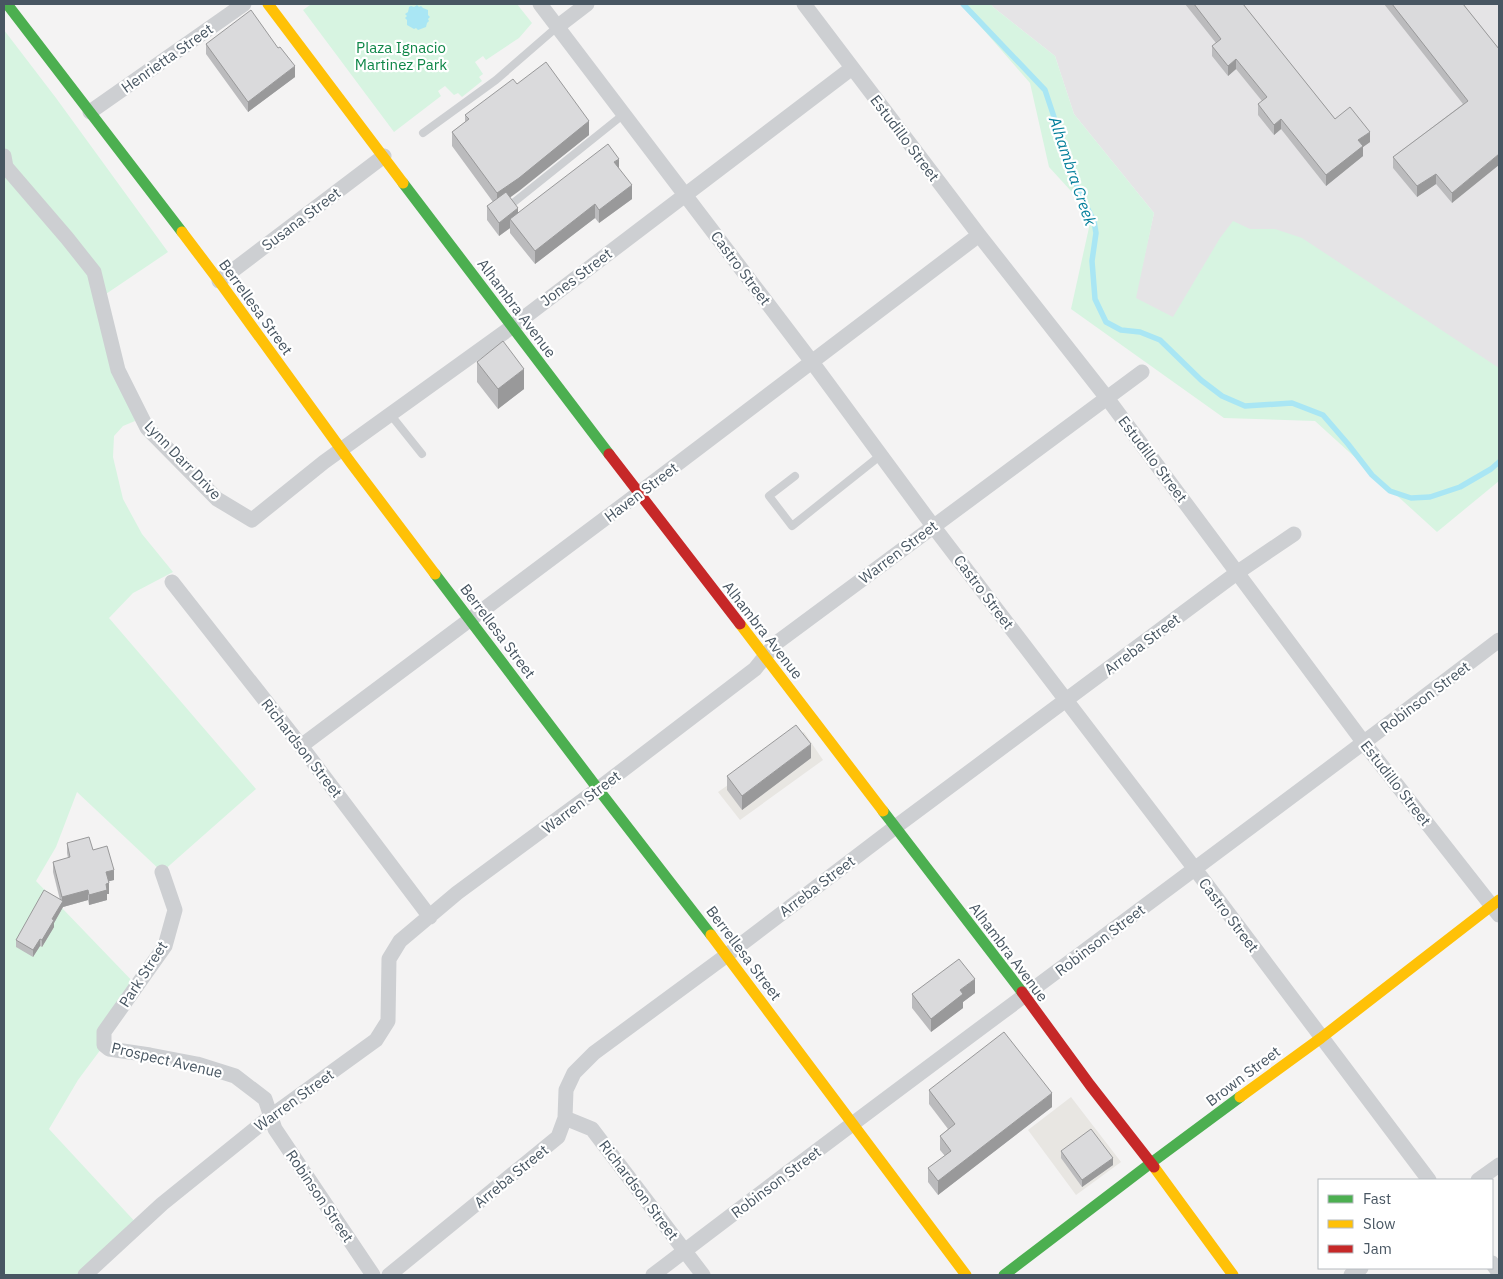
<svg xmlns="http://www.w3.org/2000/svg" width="1503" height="1279" font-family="'IBM Plex Sans',sans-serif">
<rect width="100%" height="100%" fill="#f4f3f3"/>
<!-- commercial -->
<path fill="#e8e6e2" d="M804,732L823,760L740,820L718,792Z
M1071,1097L1121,1162L1076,1195L1028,1130Z"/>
<!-- education -->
<path fill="#e5e4e6" d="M991,4H1499V445L1414,468L1135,298L1154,213L1074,114L1055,56L993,7Z"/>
<!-- green -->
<path fill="#d7f4e1" d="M309,4H517L532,23L519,38L486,60L483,56L475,62L483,74L479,77L482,81L462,97L458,93L454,95L445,86L438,91L441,96L394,132L303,10L310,5Z
M961,4H991L993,7L1055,56L1074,114L1154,213L1136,298L1173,317L1220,238L1233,221L1250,229H1275L1302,238L1499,368V481L1437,532L1315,421L1224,418L1071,309L1092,214L1049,167L1030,83Z
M4,30L56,98L168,252L100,298L118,370L135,421L123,426L114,436L113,457L123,499L142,534L173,572L133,593L109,618L256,789L162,872L77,792L56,847L36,881L137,986L104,1045L78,1080L49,1129L139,1226L85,1275H4Z"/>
<!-- water -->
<path fill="#a9e6f4" d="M417,5L419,7L421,6L423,8L428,10V15L430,17L428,19L429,21L427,23L426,27L418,30L416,28L414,29L407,25V20L405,18L407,16L405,14L408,12L409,7L411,6L414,7Z"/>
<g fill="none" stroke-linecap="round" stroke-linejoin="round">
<!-- stream -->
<path stroke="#a9e6f4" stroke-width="5.5" d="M963,4L1045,90L1079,192L1094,221L1096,233L1092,261L1095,299L1106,322L1121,330L1140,332L1160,340L1201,380L1222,396L1245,406L1292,403L1323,415L1348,444L1372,475L1390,491L1411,498L1430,497L1460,487L1491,469L1499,462"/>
<!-- lane -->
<path stroke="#cdcfd2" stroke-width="8" d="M423,133L496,80L557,27
M513,203L624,114
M390,414L422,454
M795,476L769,496L792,526L881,455"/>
<!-- street -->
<path stroke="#cdcfd2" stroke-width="15" d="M540,4L812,362L933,526L1195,869L1429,1180
M804,4L979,235L1107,398L1364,743L1499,915
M557,27L587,4
M90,112L244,4
M4,156L6,167L67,238L94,272L118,370L147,428L217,499L252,520L324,462L513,326L852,68
M219,281L384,156
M172,582L301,746L430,917
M301,746L639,493L979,235
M162,872L175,910L165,946L104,1032V1045L109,1049L150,1055L197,1064L235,1076L265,1099L275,1129L373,1275
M565,1118L592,1129L703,1275
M1478,1180L1499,1165
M1492,1263L1499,1273
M85,1275L162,1204L271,1116L376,1040L388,1021L389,959L400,941L457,893L598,789L755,669L775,644L1142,372
M389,1275L558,1137L565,1118L566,1090L574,1073L594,1053L727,955L894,828L1238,572L1294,534
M653,1275C933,1060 1219,854 1499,640
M1351,1275L1361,1268"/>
<!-- fast -->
<path stroke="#4caf50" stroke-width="11" d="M7,4L182,232
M403,183L609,454
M435,574L598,789L711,935
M883,811L1022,992
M1004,1275L1151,1163L1240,1097"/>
<!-- slow -->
<path stroke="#ffc107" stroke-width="11" d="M268,4L403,183
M182,232L219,281L351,463L435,574
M740,624L883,811
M711,935L966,1275
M1240,1097L1321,1038L1499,900
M1154,1167L1233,1275"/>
<!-- jam -->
<path stroke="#c62828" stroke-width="11" d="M609,454L740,624
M1022,992L1090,1085L1154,1167"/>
</g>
<!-- wall -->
<path fill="#bbbbbd" d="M1185,4H1243L1335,119L1370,142L1363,147V156L1326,186L1281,129L1274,135L1258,115V104L1262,101L1236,69L1228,76L1212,56V46L1216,43Z
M1384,4H1463L1499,49L1452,203L1436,184L1417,197L1393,168V157L1463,104Z
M206,44L295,77L248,112L206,54Z
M517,84L589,135L510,197L518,213L619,168L632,199L599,223L595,218L535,264L510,233V228L499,236L487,220V206L493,202L452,146V132L465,122V115Z
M477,362L524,389L498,409L477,382Z
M811,758L742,810L727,790V776Z
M67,843L93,850L114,880L109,881V894H107V900L89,905L88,900L63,907L54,923V927L42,947L40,946L33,957L16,947V940L60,900L53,872V862L68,858L67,853Z
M975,993L963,1002V1008L931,1032L912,1008V994Z
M929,1090L1052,1107L938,1195L928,1182V1168L945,1156L940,1150V1136L948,1129L929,1104Z
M1061,1151L1113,1165L1082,1187L1061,1158Z"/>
<!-- shaded-wall -->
<path fill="#99999a" d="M1236,59V69L1228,76V66Z
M295,66V77L248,112V102Z
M1281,119V129L1274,135V125Z
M589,121V135L519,191L497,207V193Z
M1370,132V142L1363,147V156L1326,186V175L1358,140Z
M1499,154V165L1452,203V193Z
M619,159V172L614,162Z
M1436,174V184L1417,197V186Z
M632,185V199L599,223V210Z
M595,204V218L535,264V251Z
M518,208V222L510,219V228L499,236V223Z
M524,369V389L498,409V389Z
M811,744V758L742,810V796Z
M114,870V880L106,882V872Z
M109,883V894H107V900L89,905V895L106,884Z
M88,890V900L63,907L54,923V927L42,947V940L52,919L62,902V897Z
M40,939V946L33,957V950Z
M975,979V993L963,1002V1008L931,1032V1019L960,990Z
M1052,1093V1107L938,1195V1181Z
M1113,1158V1165L1082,1187V1180Z"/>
<!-- building -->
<path fill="#dadadc" stroke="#99999a" d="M1194,4H1243L1335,119L1350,107L1370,132L1358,140L1363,146L1326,175L1281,119L1274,125L1258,104L1267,97L1236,59L1228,66L1212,46L1221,39Z
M1392,4H1463L1499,49V154L1452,193L1436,174L1417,186L1393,157L1468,101Z
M251,10L278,48L280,47L295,66L248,102L206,44Z
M546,62L589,121L519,178L497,193L452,132L469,119L465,115L513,79L517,84Z
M608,144L619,159L614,162L632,185L599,210L595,204L535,251L510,219Z
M506,192L518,208L499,223L487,206Z
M503,341L524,369L498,389L477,362Z
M796,725L811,744L742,796L727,776Z
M89,837L93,850L107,846L114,870L106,872L109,883L106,884L107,890L89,895L88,890L62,897L53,862L70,857L67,843Z
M44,890L63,901L52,919L54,920L42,940L40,939L33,950L16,940Z
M959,959L975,979L960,990L963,994L931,1019L912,994Z
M1004,1032L1052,1093L938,1181L928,1168L951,1151L940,1136L955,1124L929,1090Z
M1091,1129L1113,1158L1082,1180L1061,1151Z"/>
<g text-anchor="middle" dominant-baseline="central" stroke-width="4.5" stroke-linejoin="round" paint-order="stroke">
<!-- park labels -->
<g font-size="15" fill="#0f8748" stroke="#fff">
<text x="401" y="47">Plaza Ignacio<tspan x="401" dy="17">Martinez Park</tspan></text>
</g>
<!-- street labels -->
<g font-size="15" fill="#485662" stroke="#fff">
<text transform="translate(167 58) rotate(-35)">Henrietta Street</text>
<text transform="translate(905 138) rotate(53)">Estudillo Street</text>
<text transform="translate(301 219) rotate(-37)">Susana Street</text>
<text transform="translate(741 268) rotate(53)">Castro Street</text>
<text transform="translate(576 277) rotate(-37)">Jones Street</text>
<text transform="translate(256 307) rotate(54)">Berrellesa Street</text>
<text transform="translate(517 308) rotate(53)">Alhambra Avenue</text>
<text transform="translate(1153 459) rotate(53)">Estudillo Street</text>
<text transform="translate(183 460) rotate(46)">Lynn Darr Drive</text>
<text transform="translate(641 492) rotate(-37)">Haven Street</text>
<text transform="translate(898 552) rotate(-37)">Warren Street</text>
<text transform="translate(984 592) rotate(53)">Castro Street</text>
<text transform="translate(763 630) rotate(52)">Alhambra Avenue</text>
<text transform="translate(498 631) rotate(53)">Berrellesa Street</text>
<text transform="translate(1142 644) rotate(-37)">Arreba Street</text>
<text transform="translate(1425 697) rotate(-37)">Robinson Street</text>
<text transform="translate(302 748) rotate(52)">Richardson Street</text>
<text transform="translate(1396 783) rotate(52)">Estudillo Street</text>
<text transform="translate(581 802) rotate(-37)">Warren Street</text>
<text transform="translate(817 886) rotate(-37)">Arreba Street</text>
<text transform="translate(1229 915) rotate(53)">Castro Street</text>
<text transform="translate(1100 940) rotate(-37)">Robinson Street</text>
<text transform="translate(1009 952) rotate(53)">Alhambra Avenue</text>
<text transform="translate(744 953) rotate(53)">Berrellesa Street</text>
<text transform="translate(143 974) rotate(-57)">Park Street</text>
<text transform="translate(167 1060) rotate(13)">Prospect Avenue</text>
<text transform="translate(1243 1076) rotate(-37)">Brown Street</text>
<text transform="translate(294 1100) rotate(-36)">Warren Street</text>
<text transform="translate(511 1176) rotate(-39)">Arreba Street</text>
<text transform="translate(776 1182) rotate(-37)">Robinson Street</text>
<text transform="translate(639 1190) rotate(53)">Richardson Street</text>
<text transform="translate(320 1196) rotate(56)">Robinson Street</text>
</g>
<!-- water labels -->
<g font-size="16" font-style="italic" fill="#037f9b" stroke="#fff">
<text transform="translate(1073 171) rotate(71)">Alhambra Creek</text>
</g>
</g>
<!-- border -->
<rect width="1503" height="1279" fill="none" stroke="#485662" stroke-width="10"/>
<!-- legend -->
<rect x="1318" y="1179" width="175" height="90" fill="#ffffff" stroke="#b6bbc0"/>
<rect x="1328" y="1195" width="25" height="8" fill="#4caf50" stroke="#b6bbc0"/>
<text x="1363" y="1204" font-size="15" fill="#485662">Fast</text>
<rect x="1328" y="1220" width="25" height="8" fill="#ffc107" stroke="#b6bbc0"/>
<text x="1363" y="1229" font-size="15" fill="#485662">Slow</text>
<rect x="1328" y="1245" width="25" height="8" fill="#c62828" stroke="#b6bbc0"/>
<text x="1363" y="1254" font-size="15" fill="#485662">Jam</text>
</svg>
